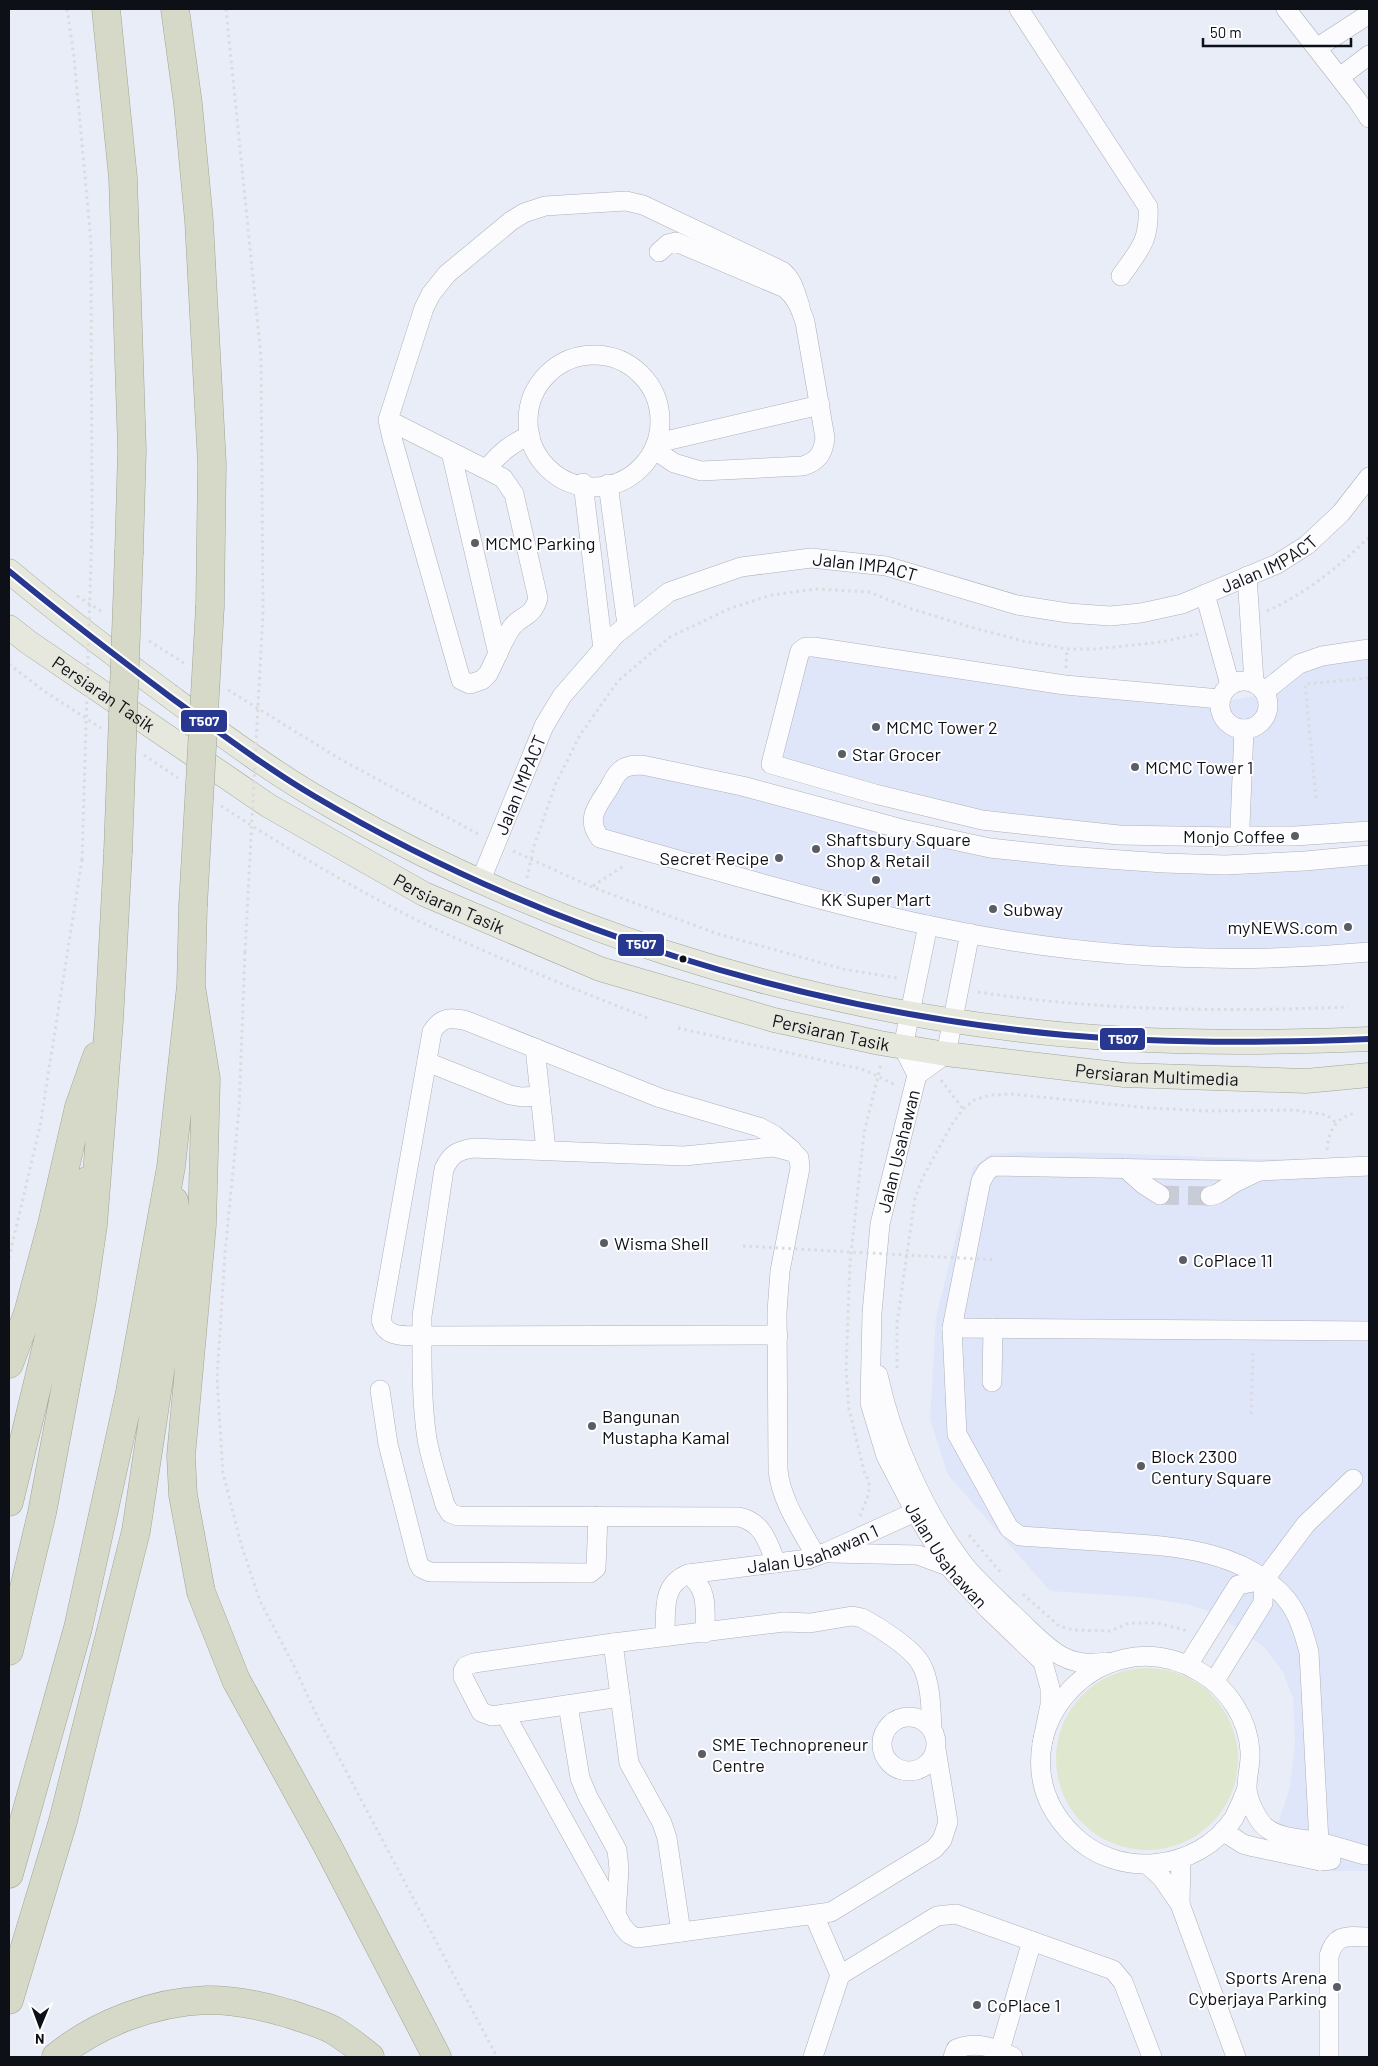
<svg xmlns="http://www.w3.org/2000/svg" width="1378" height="2066" font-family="Barlow,sans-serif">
<rect width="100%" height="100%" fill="#e9edf7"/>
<!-- built -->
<path fill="#e0e6f9" d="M806,652L1214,703L1272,693L1301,670L1369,655V823L1289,829H1119L981,810L783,760L802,657Z
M644,770L979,851L1369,860V946L1186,955L982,931L603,834L601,810L623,777Z
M1022,1152L1115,1153L1251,1159H1369V1871H1327L1267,1858L1290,1787L1295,1744L1293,1698L1283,1672L1264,1647L1215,1613L1189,1605L1140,1597L1050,1591L948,1475L930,1419L936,1317L973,1168L990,1154Z"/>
<!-- green -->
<path fill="#e0e7cf" d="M1056 1759a91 91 0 1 1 182 0a91 91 0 1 1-182 0Z"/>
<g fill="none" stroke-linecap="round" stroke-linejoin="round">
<!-- minor-tunnel -->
<path stroke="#c8ccd6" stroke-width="19" stroke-dasharray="19 9" stroke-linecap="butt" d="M1160,1195L1210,1196"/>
<defs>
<g id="minor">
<path d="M1019,9L1148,207C1150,241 1139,250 1121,276"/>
<path d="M1286,9L1357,100L1369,118"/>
<path d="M1318,47L1369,14"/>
<path d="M1340,77L1369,55"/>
<circle cx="594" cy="421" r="66"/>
<path d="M388,420L503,478L514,494L538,598C532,619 522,614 512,627C502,641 496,659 488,674L482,680L470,684L461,680L392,438L388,420L424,308L431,294L447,274L511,221L524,213L545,206L626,201L643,205L782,271C793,280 795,292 800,306"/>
<path d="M657,443L820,405"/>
<path d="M655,450L674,463L701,471L803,466C818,461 823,454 825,438L805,322C800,308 797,298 785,288L676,242L668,244L659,252"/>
<path d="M451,452L498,654"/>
<path d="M487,469C499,453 511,444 530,435"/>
<path d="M583,483L603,649"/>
<path d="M608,484L627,625"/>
<path d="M1247,576L1254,682"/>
<path d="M1205,594L1230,685"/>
<circle cx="1244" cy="705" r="24"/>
<path d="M1265,691L1299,664L1322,656L1369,649"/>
<path d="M1220,699L1065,685L814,647H806L800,651L771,764L875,794L982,820L1119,835L1233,837"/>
<path d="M1240,826L1244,729"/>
<path d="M1245,836H1295L1369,831"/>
<path d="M1369,855L1305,861L1225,865L1164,863L1065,856L990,848L902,829L742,786L642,765C634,765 626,765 620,771C615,775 612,783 609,788C598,805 585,819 600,838C708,868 817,901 927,925C1072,957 1221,966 1369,952"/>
<path id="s1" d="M480,882L544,726L562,696L615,635L669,592L741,567L811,558L886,566L1017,605L1068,613L1110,616L1141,613L1182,604L1277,564L1307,545L1341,513L1369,477"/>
<path id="s2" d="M970,933L946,1054L917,1075L880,1224L872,1313L870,1403L886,1456L915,1512L948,1566L988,1609L1043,1662L1050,1688V1705L1042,1744"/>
<path d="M535,1048L546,1150"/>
<path d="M427,1062L510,1095L522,1097L540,1096"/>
<path d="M917,1075L903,1047L928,925"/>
<path d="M1125,1168L1143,1184L1160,1195"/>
<path d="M1210,1196L1217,1194L1234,1183L1257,1172"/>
<path d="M952,1328L1369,1331"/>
<path d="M778,1335L422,1336C406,1335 386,1339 381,1320L432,1032C441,1017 450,1017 467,1021L660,1098L759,1127L774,1135L792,1150"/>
<path d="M878,1375C892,1440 923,1509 962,1562C975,1580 1002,1603 1018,1619C1047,1646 1063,1669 1106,1662"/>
<path d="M992,1382L993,1328"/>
<path d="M380,1390L388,1444L418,1562L421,1568L430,1572L590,1573L596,1568L598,1516"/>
<path d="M831,1553L918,1555L948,1566"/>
<path d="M776,1563C768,1543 763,1522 739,1517L458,1516L450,1513L445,1505C439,1483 431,1461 427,1439C421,1399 422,1356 422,1316L444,1169C451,1154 457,1151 473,1148L684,1156L774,1147L793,1152L799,1158L800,1168L780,1271L777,1312L778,1470C781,1501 801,1529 816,1556"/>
<path d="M688,1574C709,1589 705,1609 705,1633"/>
<path id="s3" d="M665,1636C666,1611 661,1585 688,1574L808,1559L827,1552L915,1512L928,1513"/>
<path d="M613,1643L474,1663L466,1666L463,1671V1677L481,1712L492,1716L505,1714L623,1927L629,1934L637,1938L831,1912L934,1849L942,1840L948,1822L936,1749"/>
<path d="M1188,1665L1238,1585L1264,1580"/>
<path d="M1214,1682L1263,1603L1264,1580L1306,1524L1353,1479"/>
<path d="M568,1705L580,1778L588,1797L617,1850L619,1869L616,1915"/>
<path d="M505,1714L620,1697"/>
<circle cx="909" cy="1744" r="27"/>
<path d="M1247,1788C1243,1799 1239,1808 1234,1818C1198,1872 1117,1880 1072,1834C985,1747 1095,1610 1200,1672C1228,1688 1248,1719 1250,1751C1251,1764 1247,1775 1247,1787C1247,1799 1258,1823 1268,1829C1282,1839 1302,1838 1318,1842C1334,1845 1349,1851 1365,1855"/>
<path d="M1223,1831L1243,1844L1254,1847L1320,1861L1331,1860"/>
<path d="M1320,1861L1309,1652C1304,1634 1299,1615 1287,1600C1245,1549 1171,1546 1111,1542C1081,1540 1051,1538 1020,1536L1009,1528L957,1434L952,1328L981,1181L987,1171L994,1166L1260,1171L1369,1166"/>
<path d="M1148,1865L1162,1878L1180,1904L1236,2057"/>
<path d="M1180,1904L1181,1858"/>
<path d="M814,1915L840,1975"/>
<path d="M681,1932L667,1838L662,1823L629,1763L613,1643L784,1622L810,1623L852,1616L862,1618C879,1627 914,1649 922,1666C931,1684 931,1710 932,1730"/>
<path d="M1000,2050L1032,1941"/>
<path d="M813,2057L840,1975L937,1916L956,1914L1113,1970L1123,1982L1152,2057"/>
<path d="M953,2057L956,2049C976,2041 994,2047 1013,2057"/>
<path d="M1329,2057V1956C1336,1932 1348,1937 1369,1937"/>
</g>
<g id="major">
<path d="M9,571C60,614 113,654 167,694C221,734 274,774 333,807C544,926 780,1002 1021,1030C1136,1044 1253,1044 1369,1039"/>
<path id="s4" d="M9,627L28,642L269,806L424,894L600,969L774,1020L880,1043L946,1054L1124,1075L1306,1081L1369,1075"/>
</g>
<path id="highway" d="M106,9L123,178L132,450L129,551
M175,9L188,104L199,221L212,464L210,606
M191,986L206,1079L202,1225L181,1456L183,1495L201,1592L236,1680L327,1845L437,2057
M9,1364L28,1313L52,1224L79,1107L97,1056
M9,1502L54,1316L72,1222L87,1181
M9,1651L42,1513L82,1300L93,1225L109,1021L118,852
M9,1874L78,1628L130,1392L171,1167L191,986L193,906
M9,2000L63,1821L136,1531L173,1286L177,1234L174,1201
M56,2057C97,2023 154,2002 207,2000C235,2000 264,2006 290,2014C304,2019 320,2023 333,2030C346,2038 359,2048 370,2057"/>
</defs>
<!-- minor casing -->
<use href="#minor" stroke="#adb0b9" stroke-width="20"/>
<!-- major casing -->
<use href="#major" stroke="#a0a595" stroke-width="25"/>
<!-- highway casing -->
<use href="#highway" stroke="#a0a595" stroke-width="29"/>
<!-- path -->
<path stroke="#dbdbde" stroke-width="3" stroke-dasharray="2.5 4" stroke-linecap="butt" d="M67,9L74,57L91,242L92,526
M226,9L261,357L263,612
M77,596L104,613
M1267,611C1305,594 1340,566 1369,537
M149,641L184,663
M9,664L44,691L101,728
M1066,668L1067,649
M228,690L340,759L480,835
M144,755L178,778
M1316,798L1305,684L1369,678
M221,806C285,847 350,887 419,921C494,957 572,988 650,1019
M513,851L592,887L715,933L843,969L897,978
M527,878L534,846L556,783L580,735L618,681L670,637L731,608L772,595L816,589L869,592L909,608L967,626L1023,641L1067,649H1095L1161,642L1198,634
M593,886L625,865
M245,952L239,1109L225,1253L217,1378L223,1473L241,1544L260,1601L293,1664L317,1716L497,2057
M978,992C1100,1011 1225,1012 1348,1007
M678,1028L861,1069C874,1073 883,1080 896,1085
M941,1080L963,1109
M1327,1150C1329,1131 1335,1118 1355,1113
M9,1258L40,1126L82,860
M897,1368V1323L915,1198L923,1177L952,1124L963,1109L974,1100L991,1095L1011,1094L1150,1108L1208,1111L1295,1110L1327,1115L1336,1123
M1251,1414L1253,1349
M860,1516L869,1493V1482L864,1471L849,1409L846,1370L850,1263L864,1133L881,1064
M969,1535L1002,1574
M1023,1594L1059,1626L1073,1630L1110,1631L1129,1623H1158L1188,1631"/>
<!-- minor -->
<use href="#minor" stroke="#fcfcfe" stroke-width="19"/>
<!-- major -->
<use href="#major" stroke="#e6e7dd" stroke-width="24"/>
<!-- highway -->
<use href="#highway" stroke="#d6d9c7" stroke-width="28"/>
<defs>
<path id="highway-bridge" d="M118,852L129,551
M193,906L210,606"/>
</defs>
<!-- highway-bridge casing -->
<use href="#highway-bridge" stroke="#a0a595" stroke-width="29" stroke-linecap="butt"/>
<!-- path-bridge -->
<path stroke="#dbdbde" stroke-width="3" stroke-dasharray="2.5 4" stroke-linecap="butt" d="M82,860L92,526
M245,952L263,612
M743,1246L996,1260"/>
<!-- highway-bridge -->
<use href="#highway-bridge" stroke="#d6d9c7" stroke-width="28"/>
<defs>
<path id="bus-1" d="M9,571C62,615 117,657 173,699C219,732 265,767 314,796C540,930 803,1011 1065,1035C1166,1044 1268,1043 1369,1039"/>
</defs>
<!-- bus-1 casing -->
<use href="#bus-1" stroke="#fff" stroke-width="10"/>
<!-- bus-1 -->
<use href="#bus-1" stroke="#283890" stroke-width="6"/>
</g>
<!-- markers -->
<g fill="#5b5d66" stroke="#fff" stroke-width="2">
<circle cx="475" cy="543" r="5"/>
<circle cx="876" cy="727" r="5"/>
<circle cx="842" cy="754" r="5"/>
<circle cx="1135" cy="767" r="5"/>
<circle cx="1295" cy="836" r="5"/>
<circle cx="816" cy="849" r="5"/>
<circle cx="779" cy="858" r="5"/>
<circle cx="876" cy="880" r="5"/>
<circle cx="993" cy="909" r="5"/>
<circle cx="1348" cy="927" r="5"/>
<circle cx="604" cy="1243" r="5"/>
<circle cx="1183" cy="1260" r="5"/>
<circle cx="592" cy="1426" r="5"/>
<circle cx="1141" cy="1466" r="5"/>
<circle cx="702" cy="1754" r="5"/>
<circle cx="1337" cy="1987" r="5"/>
<circle cx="977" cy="2005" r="5"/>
</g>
<circle fill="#0e1018" stroke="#fff" stroke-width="2" cx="683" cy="959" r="4.5"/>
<g text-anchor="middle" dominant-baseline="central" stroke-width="4" stroke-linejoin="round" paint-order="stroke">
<!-- poi labels -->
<g font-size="18" fill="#0e1018" stroke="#fff" text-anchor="start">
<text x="485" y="543">MCMC Parking</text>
<text x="886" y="727">MCMC Tower 2</text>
<text x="852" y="754">Star Grocer</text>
<text x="1145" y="767">MCMC Tower 1</text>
<text x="1285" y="836" text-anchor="end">Monjo Coffee</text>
<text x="826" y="839">Shaftsbury Square<tspan x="826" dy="21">Shop &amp; Retail</tspan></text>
<text x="769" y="858" text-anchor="end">Secret Recipe</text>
<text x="876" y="899" text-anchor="middle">KK Super Mart</text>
<text x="1003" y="909">Subway</text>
<text x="1338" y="927" text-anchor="end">myNEWS.com</text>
<text x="614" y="1243">Wisma Shell</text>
<text x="1193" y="1260">CoPlace 11</text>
<text x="602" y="1416">Bangunan<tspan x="602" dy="21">Mustapha Kamal</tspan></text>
<text x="1151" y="1456">Block 2300<tspan x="1151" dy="21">Century Square</tspan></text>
<text x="712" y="1744">SME Technopreneur<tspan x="712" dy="21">Centre</tspan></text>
<text x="1327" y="1977" text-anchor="end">Sports Arena<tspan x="1327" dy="21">Cyberjaya Parking</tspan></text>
<text x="987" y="2005">CoPlace 1</text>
</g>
<!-- street labels -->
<g font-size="18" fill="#0e1018" stroke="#fff">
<text stroke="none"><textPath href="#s1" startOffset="975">Jalan IMPACT</textPath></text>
<text stroke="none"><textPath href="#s1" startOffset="555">Jalan IMPACT</textPath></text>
<text stroke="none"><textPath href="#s4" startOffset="116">Persiaran Tasik</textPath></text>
<text stroke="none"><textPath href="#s1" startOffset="105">Jalan IMPACT</textPath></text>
<text stroke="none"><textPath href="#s4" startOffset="521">Persiaran Tasik</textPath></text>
<text stroke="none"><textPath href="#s4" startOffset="925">Persiaran Tasik</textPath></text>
<text stroke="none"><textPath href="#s4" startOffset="1254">Persiaran Multimedia</textPath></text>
<text transform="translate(898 1151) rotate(-76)">Jalan Usahawan</text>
<text stroke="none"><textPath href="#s3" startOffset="199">Jalan Usahawan 1</textPath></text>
<text stroke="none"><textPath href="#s2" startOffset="664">Jalan Usahawan</textPath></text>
</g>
</g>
<g stroke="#fff" stroke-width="2">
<rect x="180" y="709" width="48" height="24" rx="5" fill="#283890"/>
<rect x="617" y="933" width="48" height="24" rx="5" fill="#283890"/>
<rect x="1099" y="1027" width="47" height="24" rx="5" fill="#283890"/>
</g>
<g font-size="14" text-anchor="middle" font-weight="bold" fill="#fff">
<text x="204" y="726">T507</text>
<text x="641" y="949">T507</text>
<text x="1123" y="1044">T507</text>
</g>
<!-- border -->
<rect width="1378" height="2066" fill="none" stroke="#0e1018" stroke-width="20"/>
<!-- north arrow -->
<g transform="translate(40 2026) rotate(181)" stroke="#ffffff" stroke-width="4" paint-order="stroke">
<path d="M0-4L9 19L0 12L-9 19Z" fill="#0e1018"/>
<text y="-8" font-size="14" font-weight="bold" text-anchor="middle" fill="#0e1018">N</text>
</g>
<!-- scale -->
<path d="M1203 38v8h148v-8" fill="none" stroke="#0e1018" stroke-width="2.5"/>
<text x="1210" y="38" font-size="15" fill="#0e1018" stroke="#ffffff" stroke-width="4" paint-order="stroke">50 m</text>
</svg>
